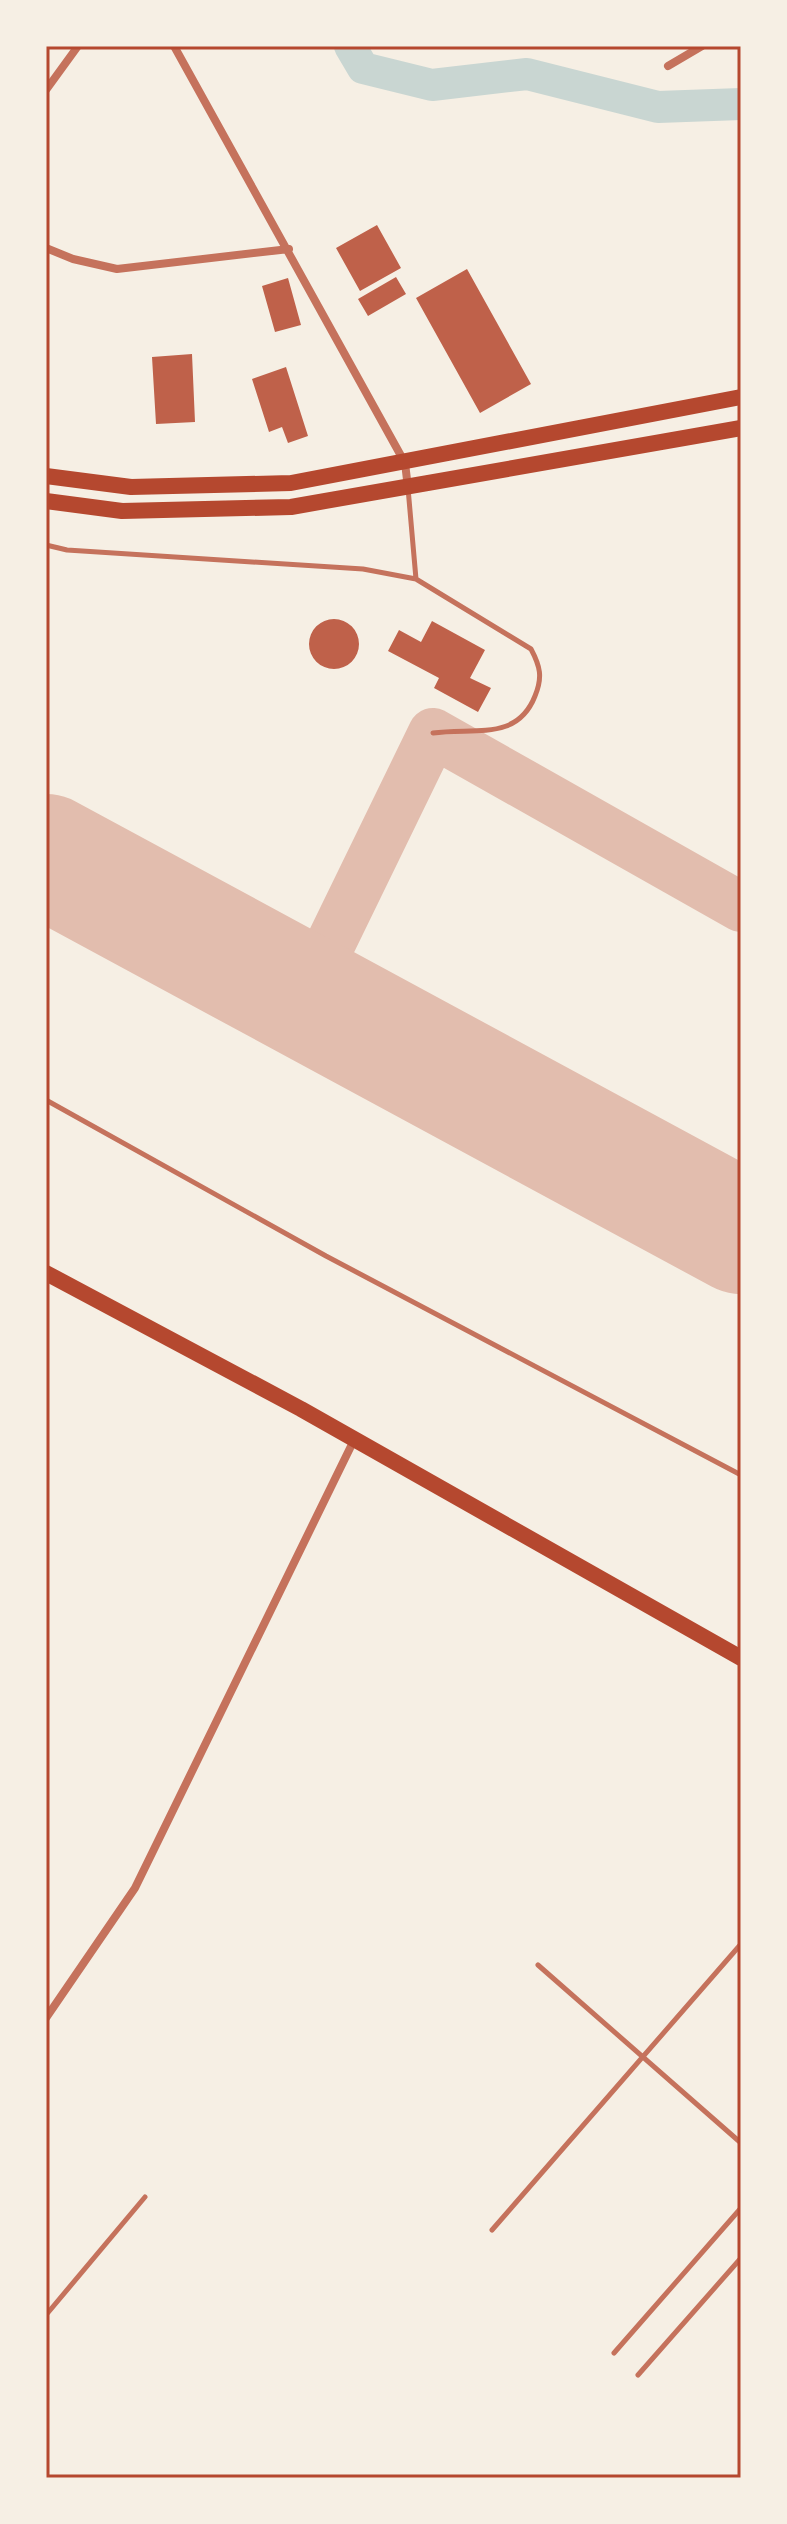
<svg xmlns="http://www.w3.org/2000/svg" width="787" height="2524" font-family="Ubuntu,sans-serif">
<rect width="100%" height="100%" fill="#f6efe4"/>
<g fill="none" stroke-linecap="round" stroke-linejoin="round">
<!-- river -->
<path stroke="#c9d6d2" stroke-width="32" d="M350,46L363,68L432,85L527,74L658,107L741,104"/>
<!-- taxiway -->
<path stroke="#e2bdae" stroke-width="50" d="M305,996L433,733L741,907"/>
<!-- runway -->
<path stroke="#e2bdae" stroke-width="124" d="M46,856L741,1232"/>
</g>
<!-- building -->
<path fill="#bf614a" d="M377,225L401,268L360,291L336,248Z
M467,269L531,384L480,413L416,298Z
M396,277L406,294L368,316L358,299Z
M288,278L301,325L275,332L262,286Z
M192,354L195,422L156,424L152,357Z
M286,367L308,436L288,443L282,427L269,432L252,379Z
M309 644a25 25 0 1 1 50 0a25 25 0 1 1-50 0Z
M432,621L485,650L470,678L491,688L478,712L434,688L439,678L388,651L399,630L421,642Z"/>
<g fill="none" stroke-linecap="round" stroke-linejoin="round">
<!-- service -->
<path stroke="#c5725c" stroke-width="5" d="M408,488L416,579L531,649C540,666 543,677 535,696C517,742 473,727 433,733
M46,545L67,550L363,569L416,579
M46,1100L326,1256L741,1475
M538,1965L741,2143
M492,2230L741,1944
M46,2315L145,2197
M614,2353L741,2208
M638,2375L741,2258"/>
<!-- minor -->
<path stroke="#c5725c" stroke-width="8" d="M174,46L405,463L408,488
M668,66L702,46
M46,90L78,46
M46,248L73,259L117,269L289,249
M46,2018L135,1888L354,1440"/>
<!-- trunk -->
<path stroke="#b5482f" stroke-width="16" d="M46,476L131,487L291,483L741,397
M46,501L122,511L291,507L741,428
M46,1273L301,1409L741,1658"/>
</g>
<!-- border -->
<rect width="787" height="2524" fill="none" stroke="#f6efe4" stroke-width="96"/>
<rect x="48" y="48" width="691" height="2428" fill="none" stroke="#b5482f" stroke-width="3"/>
</svg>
